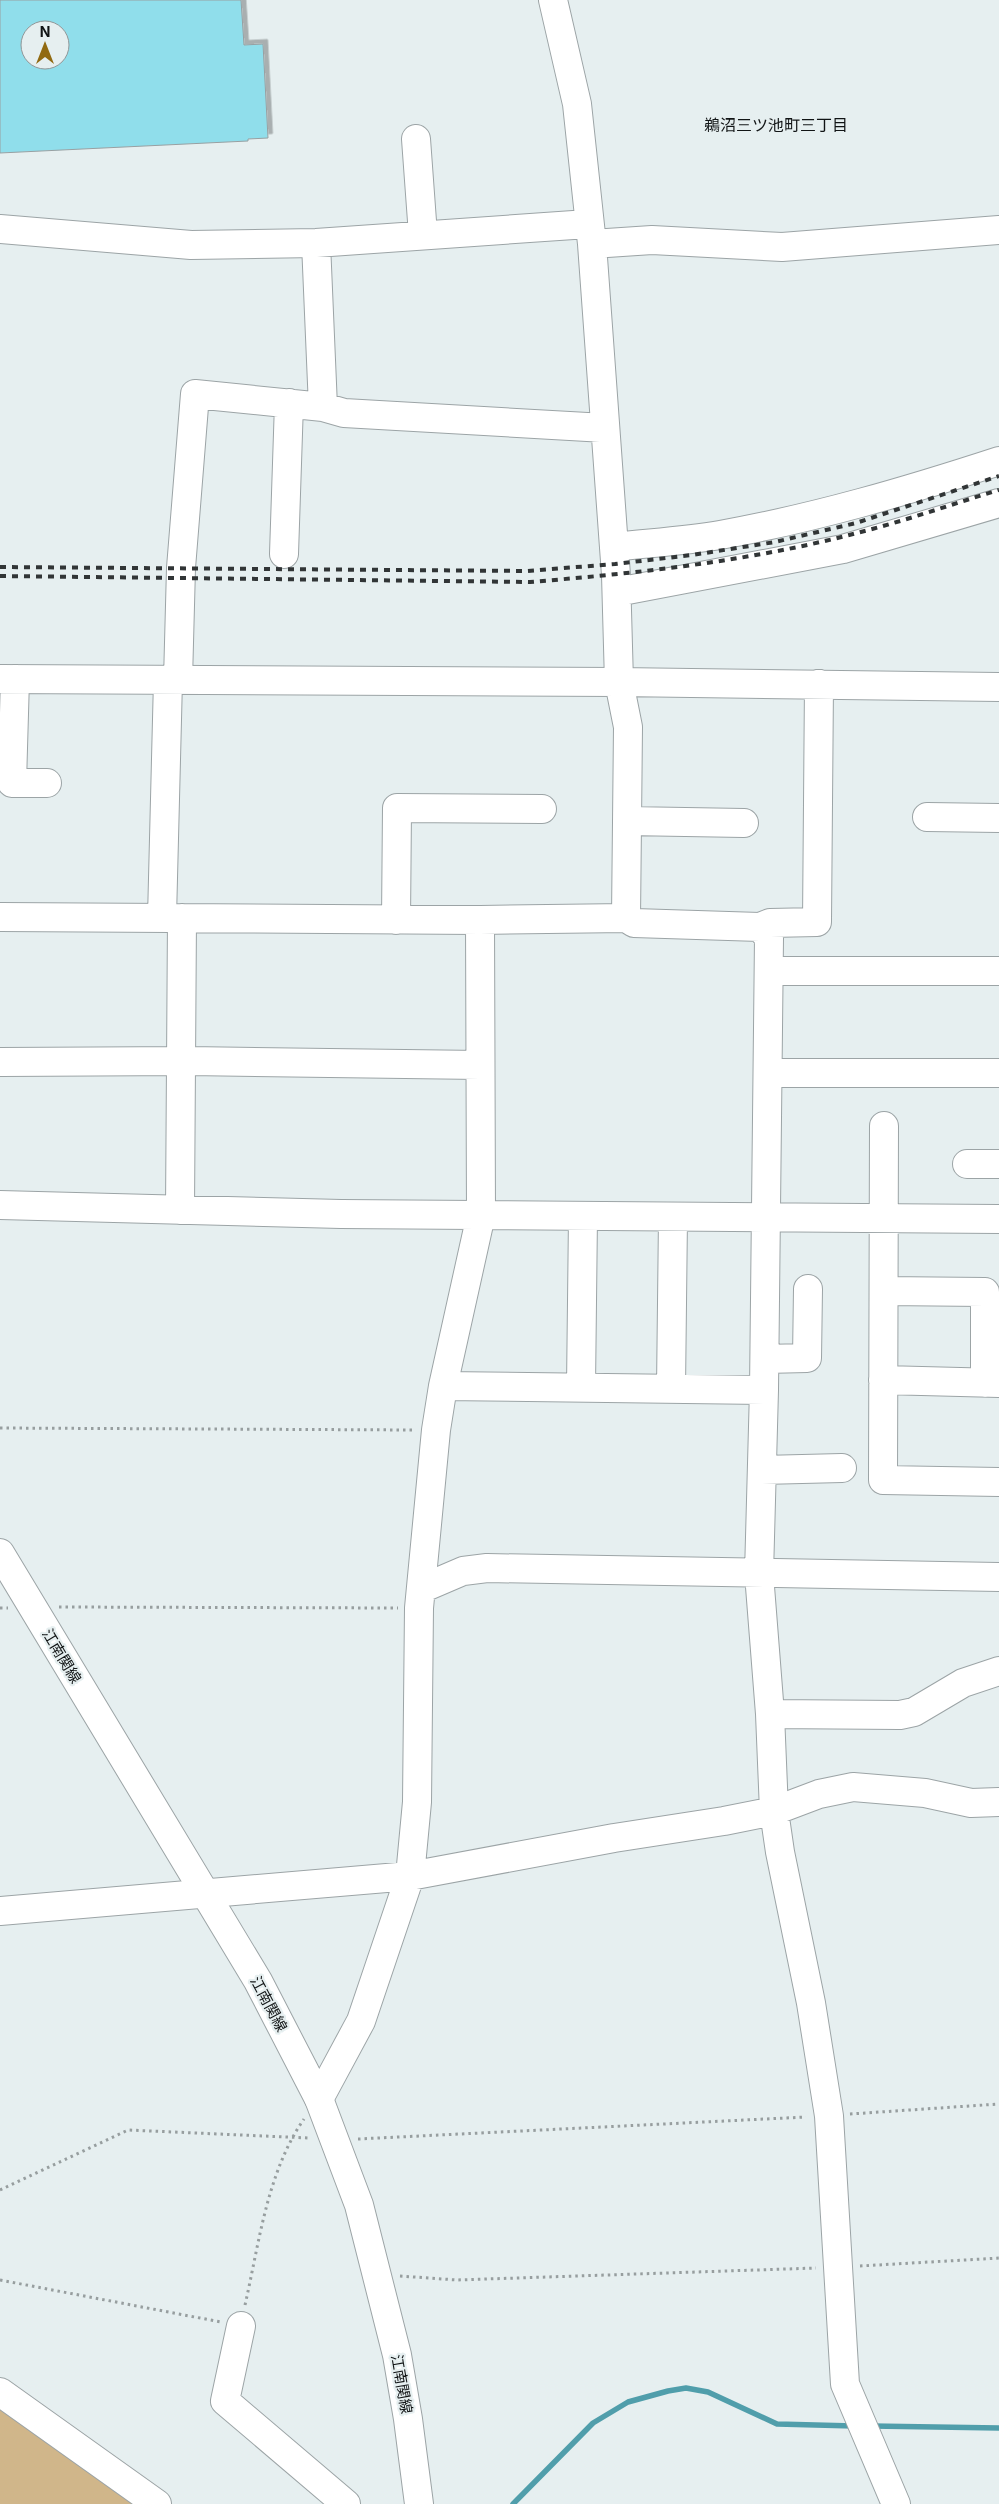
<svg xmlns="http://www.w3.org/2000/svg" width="999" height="2504" font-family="Inter,'Noto Sans JP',sans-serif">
<defs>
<filter id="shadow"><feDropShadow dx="4.5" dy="-4.5" stdDeviation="0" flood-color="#0004"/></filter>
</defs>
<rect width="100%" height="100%" fill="#e6eff0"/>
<!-- green -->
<path fill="#d0b68a" d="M0,2398L147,2504H0Z"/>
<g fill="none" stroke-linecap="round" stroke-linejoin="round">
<!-- stream -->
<path stroke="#509eab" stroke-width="5.5" d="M871,2426L999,2428
M513,2504L593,2423L628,2402L668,2391L686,2388L708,2392L777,2424L854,2426"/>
</g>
<!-- building -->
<path fill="#90deeb" stroke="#98a0a2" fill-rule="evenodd" filter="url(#shadow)" d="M0,0H241L244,45L263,44L268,138L248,139V141L0,153ZM30,30H60V60H30Z"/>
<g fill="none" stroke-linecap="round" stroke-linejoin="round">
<defs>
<path id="minor" d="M553,0L577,104L592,244L616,575L619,682L628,727L626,918
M416,139L423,235
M0,229L191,245L316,243L588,224
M316,243L323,407
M592,244L652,240L782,247L999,230
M614,547C649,543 685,541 720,535C815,518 907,491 999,461
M284,554L289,403
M617,592L843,549L999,503
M0,679L619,682L999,687
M15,679L12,783H47
M178,680L181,568L195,394L323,407L344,413L605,428
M927,817L999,818
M627,821L744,823
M0,917L480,920L626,918L634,923L760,927L769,938L764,1390L759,1574L770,1714L774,1811L780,1852L811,2003L829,2116L845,2384L896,2504
M162,918L168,680
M396,920L397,808L542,809
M760,927L770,923L817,922L819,684
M769,971H999
M0,1062L189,1061L480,1065
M768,1073H999
M884,1126L883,1480L999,1482
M967,1164H999
M0,1205L341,1214L999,1219
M180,1210L182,918
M884,1291L985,1292V1383
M765,1359L807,1358L808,1289
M883,1380L999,1383
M443,1386L764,1390
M581,1387L583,1216
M671,1389L673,1217
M762,1470L842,1468
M421,1589L463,1571L487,1568L999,1577
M770,1714L900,1715L914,1712L963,1683L999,1671
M0,1911L410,1876L614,1838L724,1821L774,1811L819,1794L853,1787L925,1793L971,1803L999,1802
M319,2099L361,2021L410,1876L417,1802L419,1608L436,1430L443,1386L481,1215L480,920
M241,2326L225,2401L346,2504
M0,2392L157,2504"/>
<path id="major" d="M0,1553L258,1981L319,2099L359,2205L397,2355L408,2419L419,2504"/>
</defs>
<!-- minor casing -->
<use href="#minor" stroke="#9ca4a6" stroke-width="30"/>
<!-- major casing -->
<use href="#major" stroke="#9ca4a6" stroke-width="30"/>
<!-- path -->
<path stroke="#979e9f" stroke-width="3" stroke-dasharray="2.5 4" stroke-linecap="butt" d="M0,1428L415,1430
M59,1607L398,1608
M0,1608H8
M850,2114L999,2104
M358,2139L806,2117
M0,2190L128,2130L309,2138
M860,2266L999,2258
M400,2276L457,2280L816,2268
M0,2280L221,2322
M245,2305C259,2244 267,2172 304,2119"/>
<!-- minor -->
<use href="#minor" stroke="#fff" stroke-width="28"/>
<!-- major -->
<use href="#major" stroke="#fff" stroke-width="28"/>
<!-- rail -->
<path stroke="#313536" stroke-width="4" stroke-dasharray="6 6" stroke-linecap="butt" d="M0,567L527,571L615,564L692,555L775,542L856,523L999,476
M0,576L530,582C640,573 751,561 857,533C905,521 952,504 999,490"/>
</g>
<g text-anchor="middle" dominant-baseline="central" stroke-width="4.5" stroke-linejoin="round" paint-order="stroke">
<!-- street labels -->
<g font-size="15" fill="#111415" stroke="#e6eff0">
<text transform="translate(62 1656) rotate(59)">江南関線</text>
<text transform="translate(269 2004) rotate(62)">江南関線</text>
<text transform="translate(402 2384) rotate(80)">江南関線</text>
</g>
<!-- neighbourhood labels -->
<g font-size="16" fill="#111415" stroke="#e6eff0">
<text x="776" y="125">鵜沼三ツ池町三丁目</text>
</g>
</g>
<!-- north arrow -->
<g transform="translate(45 45)"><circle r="24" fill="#e6eff0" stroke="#919798"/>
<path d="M0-4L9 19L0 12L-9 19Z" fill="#916a11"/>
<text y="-8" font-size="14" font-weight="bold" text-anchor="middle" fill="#111415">N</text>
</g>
</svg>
